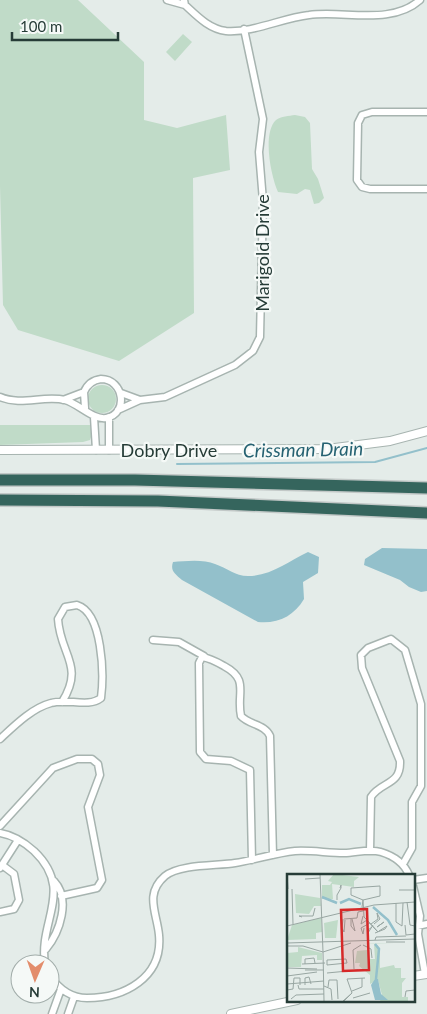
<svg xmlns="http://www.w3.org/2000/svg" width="427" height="1014" font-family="Lato,sans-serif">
<rect width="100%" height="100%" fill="#e4ece9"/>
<!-- green -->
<path fill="#c0dbc8" d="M0,0H78L144,62V120L177,128L226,115L230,170L193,178L194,313L119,361L18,330L3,305L0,186Z
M183,34L192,42L175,61L166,52Z
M295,115L305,117L310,123L312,169L318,179L324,198L319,203L314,204L310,190L305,189L297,194L278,192C271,177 262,133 276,120C281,116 289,116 295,115Z
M88 399a14 14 0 1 1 28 0a14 14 0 1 1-28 0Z
M0,425H90L92,434L90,440L83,442L0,445Z"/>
<!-- water -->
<path fill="#93c0cb" d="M382,548L427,549V591L421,592L409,587L400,580L364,565L365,559Z
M308,552L319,557L318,573L303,582L304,599C294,616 278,624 258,622L182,580C175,574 170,571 173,562C185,561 204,559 215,564C227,568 235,576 248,576C271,576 289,561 308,552Z"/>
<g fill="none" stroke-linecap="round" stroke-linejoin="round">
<!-- stream -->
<path stroke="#93c0cb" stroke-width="2" d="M177,464L375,462L427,448"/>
<defs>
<path id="minor" d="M167,0L185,5L184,0
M185,5C197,16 209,29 226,31C253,33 282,18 309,15C344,10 391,26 420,0
M427,112H372L362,115L358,123L357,180L362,187L370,189H427
M121,393L140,400
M0,397C21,406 44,395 65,400C79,404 93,420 106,418C129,414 124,379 101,379C93,380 87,385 84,392L85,408
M63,400L84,392
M118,410L140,400L165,397L235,365L253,351L260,337L263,201L259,152L263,119L244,29
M94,417L96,450
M109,450V417
M153,640L179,642L204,656
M0,739C14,726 32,708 51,703C67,698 88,708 101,698C104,675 103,613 77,605L65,607L58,619C60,655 85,665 62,702
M0,826L53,768L77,759H92L98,764L100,775L88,807L102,880L97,888L61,896
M0,833C12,835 25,843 34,851C75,890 38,921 45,964
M370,851L371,797C381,781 401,786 400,761L362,668L361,655L368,648L391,639L405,650L421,704V786L412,802V848L403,864
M252,860L250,770L231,761L206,759L200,752L199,663L202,657C210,658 217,662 224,666C250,680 236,693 241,716C249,725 265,724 270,736L273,855
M0,868L18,840
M413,880L427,878
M413,886L420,916L418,934L425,974
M0,912L14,909L19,900L14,874L2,865
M413,927L427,924
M46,949C60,932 71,899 54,881
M50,976C59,989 70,998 87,998C124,998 163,978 159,935C157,913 144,894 165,876C180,864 217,866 235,863C255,860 275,853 295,851C311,850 328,853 344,853C356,853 369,848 381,852C394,856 404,863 409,875
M52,1014L61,989
M68,1014L74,997"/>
<path id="tertiary" d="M0,450L327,449L390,441L427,431
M413,976L427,974
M231,1014L297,1000"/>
<path id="motorway" d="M0,480H135L427,488
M0,500L158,501L427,513"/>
</defs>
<!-- minor casing -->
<use href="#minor" stroke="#a7b4b0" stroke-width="9"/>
<!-- tertiary casing -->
<use href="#tertiary" stroke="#a7b4b0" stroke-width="10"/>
<!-- motorway casing -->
<use href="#motorway" stroke="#c2c8c7" stroke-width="14"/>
<!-- minor -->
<use href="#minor" stroke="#fff" stroke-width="6"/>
<!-- tertiary -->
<use href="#tertiary" stroke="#fff" stroke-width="8"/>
<!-- motorway -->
<use href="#motorway" stroke="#35655d" stroke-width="11"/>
</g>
<g text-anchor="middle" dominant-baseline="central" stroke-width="4.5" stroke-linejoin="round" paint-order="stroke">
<!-- street labels -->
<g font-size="18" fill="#263c37" stroke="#f5f9f7">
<text transform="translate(262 253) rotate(-90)">Marigold Drive</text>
<text x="169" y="450">Dobry Drive</text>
</g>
<!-- water labels -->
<g font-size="19" font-style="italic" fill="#266272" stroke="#f5f9f7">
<text transform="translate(303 449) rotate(-1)">Crissman Drain</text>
</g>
</g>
<!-- overview -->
<g transform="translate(287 874)">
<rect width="128" height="128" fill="#e4ece9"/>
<path d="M47,0L72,3L67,7V13L45,10L46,25H35V11H43L45,8L41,7ZM8,20L33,24L34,32H27L22,40L9,39ZM34,44L35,58L29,59V65L0,66L5,51ZM51,46L49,64H38L37,49ZM107,69L89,70L93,74V94L107,91L108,94H114V104H119L115,109V123H121V127H88H93L95,121L91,106L83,110V101L72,92L73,89H68L70,77L80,76L82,85H88L87,70H76ZM11,73L35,79V86H30V81L15,82L14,93H0V79L11,78Z" fill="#c0dbc8"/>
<path d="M88,105H91L94,120L101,126H88L84,111Z" fill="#93c0cb"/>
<path fill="none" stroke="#93c0cb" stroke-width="2.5" d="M35,23L50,29M53,29L62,25L74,30M86,33L101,46L110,61M88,70L92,75L89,105"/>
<path fill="none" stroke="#98a6a2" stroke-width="1" d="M0,0L1,15M33,0L36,78M18,5L33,4M93,12V22L76,26L64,21V14ZM5,15L6,50M112,16H128M50,26V21L54,14V11L53,14M120,28L123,51L128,52M109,29V48L115,52L116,29M75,33L76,26L77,43M76,42L74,50L80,46M15,43L12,42H26L28,34M77,43L91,58L80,46M56,45L55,54L57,58L58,46M57,45L70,44L71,38L76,37M64,45V52L68,57L65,45M84,50L91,45L90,39L93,45L87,50M118,51L119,61L128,60M0,52L87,31L128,28M85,53L81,56V59L86,51M90,53L97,48L90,53M77,54L76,60L74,54L83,49M88,59L98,55L100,52L92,57M88,66L89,63L119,62M99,68H118M0,69L128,65M76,71L84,75L85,84M0,72H16L36,78L64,69M36,78L37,127M40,86L59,85L60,89L40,91ZM15,90L38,89M18,90V85L27,84L28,89M0,94L30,95M67,95L66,76L74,71M18,96H37M40,99L71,96M0,102L30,98M0,110L37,107M11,111L12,115H37M18,111V104L22,103L24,110M37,112L44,115L45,126M41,113L42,106H50L51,125M0,116L6,115L7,104H13V111M65,117L75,113V104M65,119L60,105L78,104M118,123L119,117L128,116M66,124L83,119M4,125L9,121L37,120M56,127L65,119L57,127"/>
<path fill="#d62828" fill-opacity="0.15" stroke="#d62828" stroke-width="2.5" d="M80,35L82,96L56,97L54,36Z"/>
<rect width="128" height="128" fill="none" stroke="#263c37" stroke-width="2.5"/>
</g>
<!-- north arrow -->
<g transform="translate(35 979) rotate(182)"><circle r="24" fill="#f5f9f7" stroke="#a2adaa"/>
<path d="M0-4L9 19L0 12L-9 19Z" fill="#e38d6c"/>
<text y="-8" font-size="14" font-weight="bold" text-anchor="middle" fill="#263c37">N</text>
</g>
<!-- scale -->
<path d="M12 32v8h106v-8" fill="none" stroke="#263c37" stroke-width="2.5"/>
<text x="20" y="32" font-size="15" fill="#263c37" stroke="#f5f9f7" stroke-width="4" paint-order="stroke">100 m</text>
</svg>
